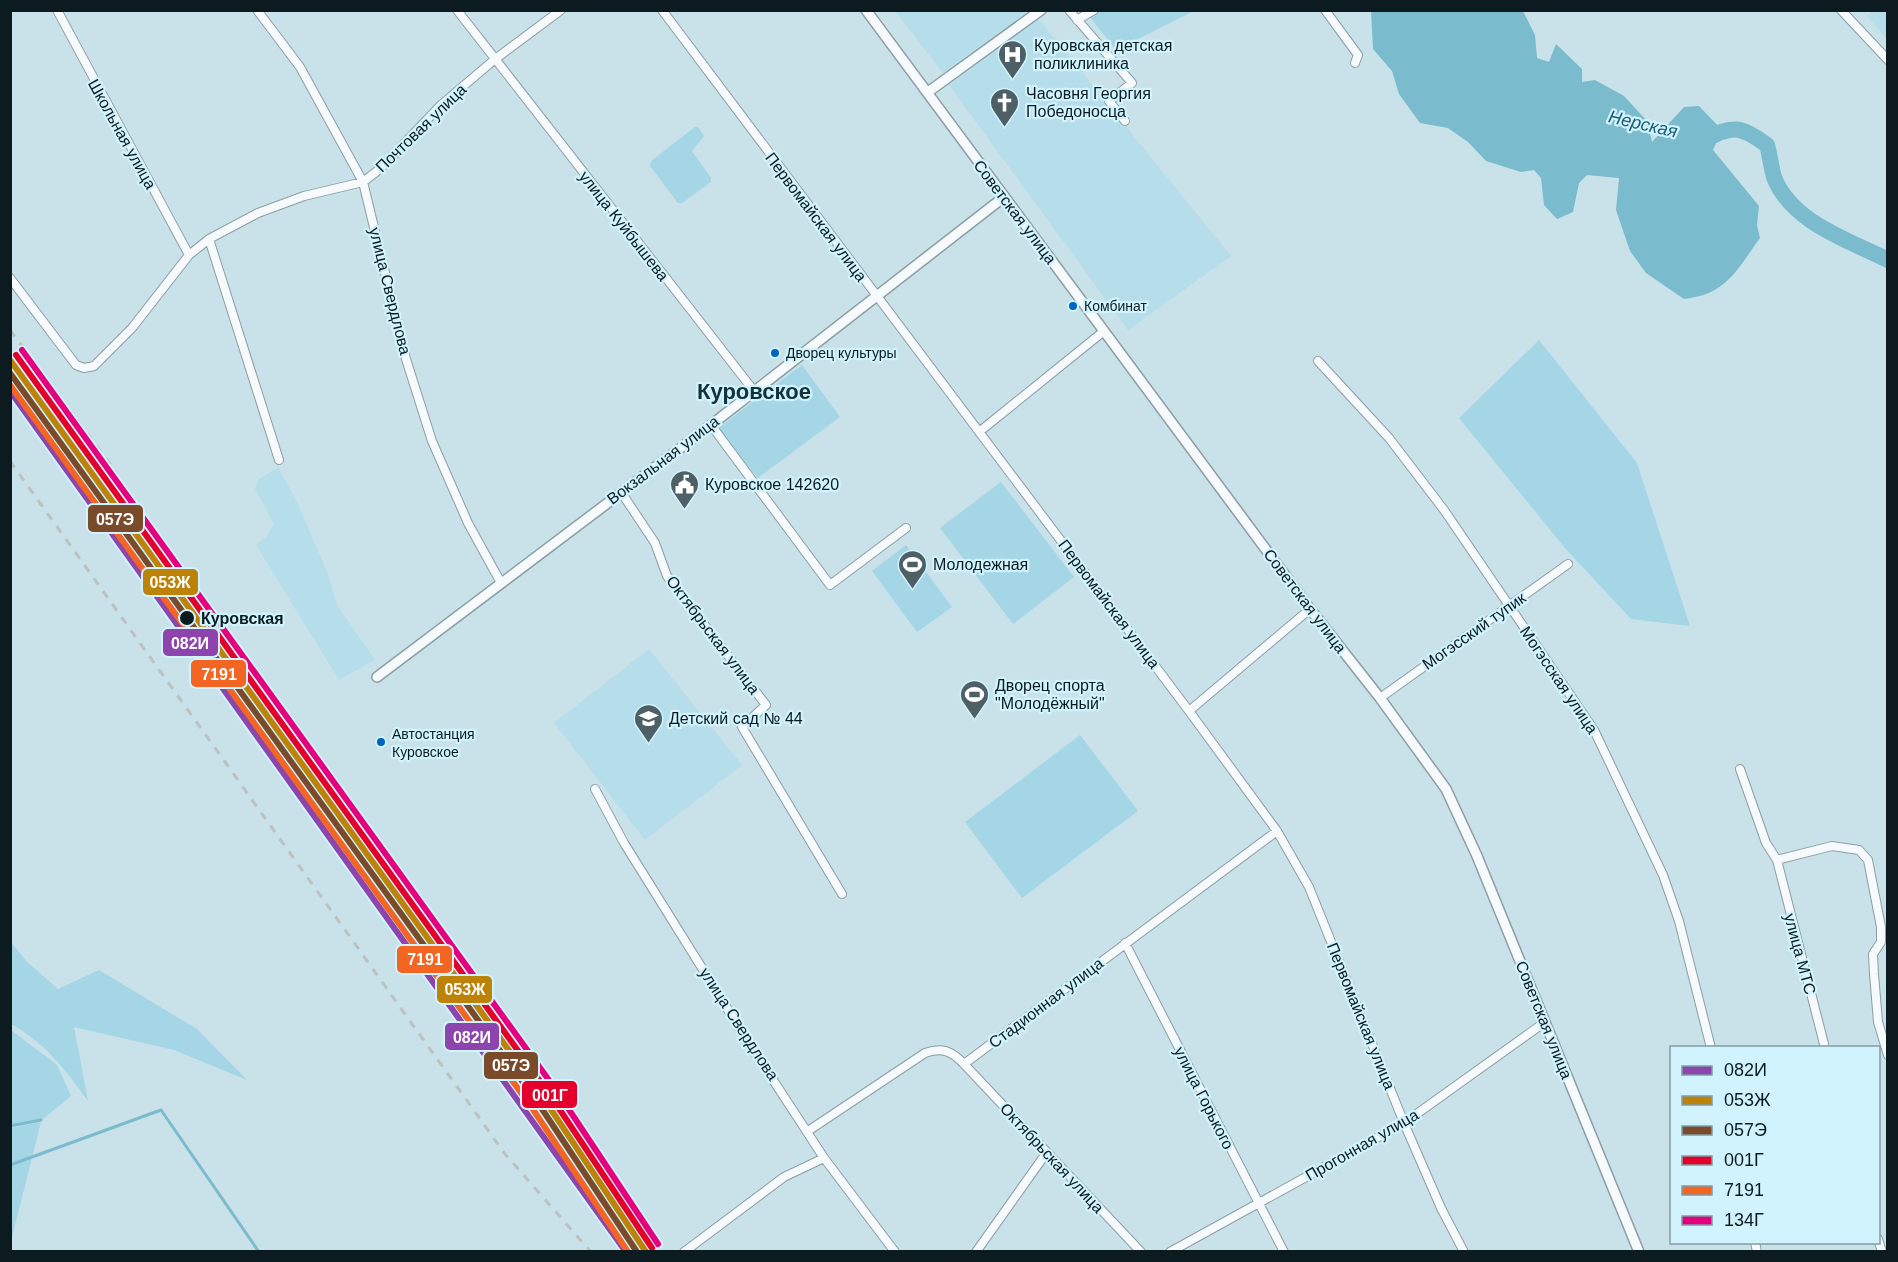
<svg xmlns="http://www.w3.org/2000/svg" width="1898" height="1262" font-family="Arial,sans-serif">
<rect width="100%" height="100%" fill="#c9e1e8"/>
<!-- built -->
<path fill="#b6deea" d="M895,11H1029L943,73Z
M1872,11H1887V39L1867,16Z
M1038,18L1231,256L1128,330L949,85Z
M278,467L297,502L328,574L337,605L375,660L339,680L256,545L266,537L274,524L255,489L258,480Z
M649,649L742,765L645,840L554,723Z"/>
<!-- green -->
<path fill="#a4d6e5" d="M1085,11H1194L1116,50Z
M695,127H698L704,136L692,151L711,178V182L682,203H678L650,166L651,161Z
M1539,340L1637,463L1690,626L1631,619L1564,547L1459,418Z
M802,365L840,417L758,478L717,429Z
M1001,482L1074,577L1013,624L940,528Z
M906,545L952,607L917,632L872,571Z
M1080,735L1138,811L1022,898L965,822Z
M11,942L27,962L58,989L99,970L197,1029L247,1080L174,1050L74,1027L88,1101C66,1070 44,1042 11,1024Z
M11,1030L57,1065L71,1096L43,1119L11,1125Z
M41,1122L11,1241V1128Z"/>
<!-- water -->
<path fill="#7abbcd" d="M1371,11H1523L1535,35L1537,58L1549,62L1556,44L1582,69V82L1595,80L1624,96L1647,121L1652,142L1684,107L1699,106L1722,130L1713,150L1759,206L1757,225L1760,238C1736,271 1727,294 1684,299L1646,273L1630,251L1616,210L1619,178L1587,175L1579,183L1573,212L1557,219L1544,205L1541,178L1534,170L1521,172L1486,161L1468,142L1448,128L1420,123L1399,94L1392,71L1373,49Z"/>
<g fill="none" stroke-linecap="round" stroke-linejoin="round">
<!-- stream -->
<path stroke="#7abbcd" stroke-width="3" d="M10,1126L41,1120
M10,1165L161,1110L259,1252"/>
<!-- river -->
<path stroke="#7abbcd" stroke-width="16" d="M1703,141C1732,124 1741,126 1767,145C1770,155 1771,167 1774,177C1791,222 1848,240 1888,260"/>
<defs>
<path id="minor" d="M57,10L189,255
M257,10L300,67L363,182L406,359L432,441L468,523L501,583
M457,10L754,391
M662,10L1189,711L1277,831L1309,887L1404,1123L1441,1208L1464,1252
M1069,10L1132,83L1109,101L1125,121
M1325,10L1358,55L1355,63
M1841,10L1888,60
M1077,20L1094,10
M209,239L279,460
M10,278L76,365L84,368L94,366L132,328L189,255L209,239L258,213L304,196L363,182L381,168L441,105L494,60L561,10
M1318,361L1389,438L1444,510L1594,730L1663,875L1679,921L1711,1048
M711,425L830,585L906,528
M979,432L1104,331
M621,492L655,543L667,576L766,705L742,727L842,894
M1380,698L1568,564
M1189,711L1310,609
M1740,769L1766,843L1777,860L1832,846L1859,850L1868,860L1881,927V942L1873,954L1874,974L1878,1022L1888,1055
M595,789L624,843L745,1037L824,1158L895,1252
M1777,860L1825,1048
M1125,943L1284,1252
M964,1064L1141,1252
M808,1131L925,1053C942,1047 952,1051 964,1064L1277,831
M1878,1239L1882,1252
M1755,1242L1757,1252
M684,1252L784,1177L824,1158
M976,1252L1047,1152
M1170,1252L1404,1123L1545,1022"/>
<path id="tertiary" d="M866,10L1310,609L1380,698L1446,789L1477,856L1639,1252
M928,92L1041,10
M377,677L711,425L1004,197"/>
</defs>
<!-- minor casing -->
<use href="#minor" stroke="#8b9ea3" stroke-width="10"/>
<!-- tertiary casing -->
<use href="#tertiary" stroke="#8b9ea3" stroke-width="12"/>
<!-- minor -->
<use href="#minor" stroke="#f7fafc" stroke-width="8"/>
<!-- tertiary -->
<use href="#tertiary" stroke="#f7fafc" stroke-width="9"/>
<!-- rail -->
<path stroke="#bbc2c3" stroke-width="3" stroke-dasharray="8 8" stroke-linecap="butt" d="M10,330L116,472
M10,461L505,1154L591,1252
M202,610L282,724L337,807
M455,976C530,1062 599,1152 654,1252"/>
<defs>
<path id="rail-1" d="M10,391L626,1252"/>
<path id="rail-2" d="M10,360L544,1099L646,1252"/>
<path id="rail-3" d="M10,373L538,1103L637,1252"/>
<path id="rail-4" d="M16,355L550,1095L652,1248"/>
<path id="rail-5" d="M10,385L532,1108L628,1252"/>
<path id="rail-6" d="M22,350L556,1090L658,1244"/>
</defs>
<!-- rail-1 casing -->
<use href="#rail-1" stroke="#d0f3fe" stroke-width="10"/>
<!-- rail-2 casing -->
<use href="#rail-2" stroke="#d0f3fe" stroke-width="10"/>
<!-- rail-3 casing -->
<use href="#rail-3" stroke="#d0f3fe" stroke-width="10"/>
<!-- rail-4 casing -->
<use href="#rail-4" stroke="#d0f3fe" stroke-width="10"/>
<!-- rail-5 casing -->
<use href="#rail-5" stroke="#d0f3fe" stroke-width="10"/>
<!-- rail-6 casing -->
<use href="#rail-6" stroke="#d0f3fe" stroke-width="10"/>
<!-- rail-1 -->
<use href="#rail-1" stroke="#8e44ad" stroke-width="6"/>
<!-- rail-2 -->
<use href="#rail-2" stroke="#bc8308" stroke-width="6"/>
<!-- rail-3 -->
<use href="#rail-3" stroke="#7a4b2a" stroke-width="6"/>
<!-- rail-4 -->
<use href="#rail-4" stroke="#e4002b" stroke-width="6"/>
<!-- rail-5 -->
<use href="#rail-5" stroke="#f26522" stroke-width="6"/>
<!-- rail-6 -->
<use href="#rail-6" stroke="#e5007d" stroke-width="6"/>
</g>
<!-- icons -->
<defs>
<symbol id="hospital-pin" viewBox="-11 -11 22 30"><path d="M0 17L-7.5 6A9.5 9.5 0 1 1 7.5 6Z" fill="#4e6066" stroke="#d0f3fe"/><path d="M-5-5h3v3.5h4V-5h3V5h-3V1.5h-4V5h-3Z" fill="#fff"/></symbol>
<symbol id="church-pin" viewBox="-11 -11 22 30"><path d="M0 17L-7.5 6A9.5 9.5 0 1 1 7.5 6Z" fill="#4e6066" stroke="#d0f3fe"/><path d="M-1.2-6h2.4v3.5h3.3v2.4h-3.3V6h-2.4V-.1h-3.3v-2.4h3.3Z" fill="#fff"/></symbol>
<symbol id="civic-pin" viewBox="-11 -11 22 30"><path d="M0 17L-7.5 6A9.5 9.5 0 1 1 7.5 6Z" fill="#4e6066" stroke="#d0f3fe"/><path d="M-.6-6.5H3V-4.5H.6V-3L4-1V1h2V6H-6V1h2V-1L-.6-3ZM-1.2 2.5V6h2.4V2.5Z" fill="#fff"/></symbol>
<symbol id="stadium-pin" viewBox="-11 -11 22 30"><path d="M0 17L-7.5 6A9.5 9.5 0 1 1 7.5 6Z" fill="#4e6066" stroke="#d0f3fe"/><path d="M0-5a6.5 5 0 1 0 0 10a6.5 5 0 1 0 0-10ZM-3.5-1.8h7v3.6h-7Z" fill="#fff"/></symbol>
<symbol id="school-pin" viewBox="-11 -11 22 30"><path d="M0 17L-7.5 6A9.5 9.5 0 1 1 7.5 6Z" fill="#4e6066" stroke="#d0f3fe"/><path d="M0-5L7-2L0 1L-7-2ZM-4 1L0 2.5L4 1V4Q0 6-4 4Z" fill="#fff"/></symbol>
</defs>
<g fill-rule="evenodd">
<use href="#hospital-pin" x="996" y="38" width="33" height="45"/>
<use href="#church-pin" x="988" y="86" width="33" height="45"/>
<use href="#civic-pin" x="668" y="468" width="33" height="45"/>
<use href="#stadium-pin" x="896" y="548" width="33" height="45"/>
<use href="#stadium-pin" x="958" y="678" width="33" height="45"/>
<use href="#school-pin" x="632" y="702" width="33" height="45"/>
</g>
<!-- markers -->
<g fill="#0065bd" stroke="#d0f3fe" stroke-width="2">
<circle cx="1073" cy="306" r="5"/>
<circle cx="775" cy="353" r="5"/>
<circle cx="381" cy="742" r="5"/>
</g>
<circle fill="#0b1b20" stroke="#d0f3fe" stroke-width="2" cx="187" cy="618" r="8"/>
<g text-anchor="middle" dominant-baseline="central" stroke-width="4.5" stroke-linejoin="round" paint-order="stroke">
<!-- bus labels -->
<g font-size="14" fill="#0b1b20" stroke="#d0f3fe" text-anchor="start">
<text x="1084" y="306">Комбинат</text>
<text x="786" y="353">Дворец культуры</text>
<text x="392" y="734">Автостанция<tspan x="392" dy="18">Куровское</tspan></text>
</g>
<!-- poi labels -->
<g font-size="16" fill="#0b1b20" stroke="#d0f3fe" text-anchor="start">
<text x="1034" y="45">Куровская детская<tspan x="1034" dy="18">поликлиника</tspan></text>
<text x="1026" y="93">Часовня Георгия<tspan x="1026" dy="18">Победоносца</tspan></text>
<text x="705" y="484">Куровское 142620</text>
<text x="933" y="564">Молодежная</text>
<text x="995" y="685">Дворец спорта<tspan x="995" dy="18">"Молодёжный"</tspan></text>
<text x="669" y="718">Детский сад № 44</text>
</g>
<!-- street labels -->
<g font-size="16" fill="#0b1b20" stroke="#d0f3fe">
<text transform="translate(421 128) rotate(-44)">Почтовая улица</text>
<text transform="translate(122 134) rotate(61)">Школьная улица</text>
<text transform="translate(1015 212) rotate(53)">Советская улица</text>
<text transform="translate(816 217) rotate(53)">Первомайская улица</text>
<text transform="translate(624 226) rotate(52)">улица Куйбышева</text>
<text transform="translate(390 291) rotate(76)">улица Свердлова</text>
<text transform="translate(663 460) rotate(-37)">Вокзальная улица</text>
<text transform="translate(1305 601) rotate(53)">Советская улица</text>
<text transform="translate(1109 604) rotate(53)">Первомайская улица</text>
<text transform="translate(1474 631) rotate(-35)">Могэсский тупик</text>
<text transform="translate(713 635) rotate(53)">Октябрьская улица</text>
<text transform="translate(1559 680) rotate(56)">Могэсская улица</text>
<text transform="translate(1800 954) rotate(75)">улица МТС</text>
<text transform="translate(1046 1003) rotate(-37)">Стадионная улица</text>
<text transform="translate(1361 1016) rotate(68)">Первомайская улица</text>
<text transform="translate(1544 1020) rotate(68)">Советская улица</text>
<text transform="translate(739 1024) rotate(57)">улица Свердлова</text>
<text transform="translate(1204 1098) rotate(63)">улица Горького</text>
<text transform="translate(1362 1145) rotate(-30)">Прогонная улица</text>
<text transform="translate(1052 1158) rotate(47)">Октябрьская улица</text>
</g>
<!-- stop labels -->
<g font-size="16" font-weight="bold" fill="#0b1b20" stroke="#d0f3fe" text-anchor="start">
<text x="201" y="618">Куровская</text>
</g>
<!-- water labels -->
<g font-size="18" font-style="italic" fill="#1e6070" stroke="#d0f3fe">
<text transform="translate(1643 124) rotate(13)">Нерская</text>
</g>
<!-- district labels -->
<g font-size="22" font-weight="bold" fill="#12323a" stroke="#d0f3fe">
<text x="754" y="391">Куровское</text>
</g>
</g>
<g stroke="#d0f3fe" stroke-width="2">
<rect x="87" y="504" width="57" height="29" rx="6" fill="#7a4b2a"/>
<rect x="142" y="568" width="57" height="28" rx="6" fill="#bc8308"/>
<rect x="162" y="628" width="57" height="29" rx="6" fill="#8e44ad"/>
<rect x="190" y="659" width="57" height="29" rx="6" fill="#f26522"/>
<rect x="396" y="945" width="57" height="29" rx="6" fill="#f26522"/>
<rect x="436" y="975" width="57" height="29" rx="6" fill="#bc8308"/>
<rect x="444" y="1022" width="56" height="29" rx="6" fill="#8e44ad"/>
<rect x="483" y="1051" width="56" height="29" rx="6" fill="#7a4b2a"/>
<rect x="521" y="1080" width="57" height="29" rx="6" fill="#e4002b"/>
</g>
<g font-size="16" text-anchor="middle" font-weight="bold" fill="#fff">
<text x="115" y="525">057Э</text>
<text x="170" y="588">053Ж</text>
<text x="190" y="649">082И</text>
<text x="219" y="680">7191</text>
<text x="425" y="965">7191</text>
<text x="465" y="995">053Ж</text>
<text x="472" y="1043">082И</text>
<text x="511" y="1071">057Э</text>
<text x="550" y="1101">001Г</text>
</g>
<!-- border -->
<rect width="1898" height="1262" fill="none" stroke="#0b1b20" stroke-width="24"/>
<!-- legend -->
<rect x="1670" y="1046" width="210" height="198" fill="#d0f3fe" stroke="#819da5" stroke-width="1.5"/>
<rect x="1682" y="1066" width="30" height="9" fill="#8e44ad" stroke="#819da5" stroke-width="1.5"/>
<text x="1724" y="1076" font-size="18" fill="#0b1b20">082И</text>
<rect x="1682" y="1096" width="30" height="9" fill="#bc8308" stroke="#819da5" stroke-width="1.5"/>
<text x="1724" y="1106" font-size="18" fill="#0b1b20">053Ж</text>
<rect x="1682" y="1126" width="30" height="9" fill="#7a4b2a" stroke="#819da5" stroke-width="1.5"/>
<text x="1724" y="1136" font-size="18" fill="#0b1b20">057Э</text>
<rect x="1682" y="1156" width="30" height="9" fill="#e4002b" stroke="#819da5" stroke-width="1.5"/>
<text x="1724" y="1166" font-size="18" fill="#0b1b20">001Г</text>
<rect x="1682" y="1186" width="30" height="9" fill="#f26522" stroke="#819da5" stroke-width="1.5"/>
<text x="1724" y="1196" font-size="18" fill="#0b1b20">7191</text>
<rect x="1682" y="1216" width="30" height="9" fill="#e5007d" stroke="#819da5" stroke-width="1.5"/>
<text x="1724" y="1226" font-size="18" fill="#0b1b20">134Г</text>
</svg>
